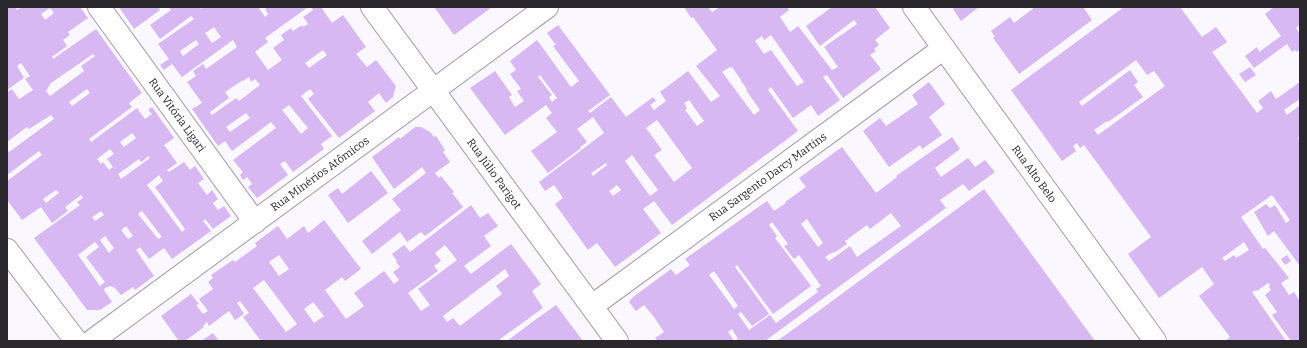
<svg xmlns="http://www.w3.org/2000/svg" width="1307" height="348" font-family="Bitter,serif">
<rect width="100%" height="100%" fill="#fbf7fe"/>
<!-- building -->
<path fill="#d8b8f2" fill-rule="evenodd" d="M7,7H18L16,9L17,10L22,7H80L88,18L68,32L70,35L63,40L67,46L52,57L53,59L96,29L142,93L129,103L132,107L89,139L91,142L137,108L145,119L152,114L148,110L152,107L174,138L164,145L177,163L167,170L169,172L184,162L190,170L195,166L204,179L198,183L207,195L212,190L218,199L213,203L218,210L224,206L231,216L213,229L205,219L203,221L211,231L172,259L164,248L149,259L140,247L136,250L154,276L135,290L133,287L121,295L115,288L110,286L105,288L104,290L112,302L100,310H87L34,238L80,205L77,202L83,198L81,195L65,207L68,211L52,223L41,207L22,220L7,200V181L42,155L39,151L7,175V149L9,152L54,119L51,115L29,129L27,127L7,142V92L12,89L19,99L33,90L25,79L30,76L21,63L17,66L24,78L7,90ZM50,8L54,13L45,20L41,14ZM93,54L95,56L81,66L84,71L50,96L46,91L51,83ZM87,89L90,93L72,106L69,102ZM132,133L136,138L124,147L120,142ZM110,149L114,154L107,159L113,167L109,170L103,162L101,164L97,159ZM149,156L150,158L121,179L118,174L139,159L141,162ZM159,175L163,181L155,187L185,229L182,232L147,185ZM56,190L59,193L46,203L43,199ZM101,211L104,215L95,221L92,217ZM142,211L162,237L158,239L138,214ZM126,226L133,236L128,239L121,230ZM105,236L114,248L109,253L100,240ZM95,242L99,247L86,257L105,282L100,286L78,255Z
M119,7H158L160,10L134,29Z
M168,7H200L201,9L204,7H258L265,17L268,14L265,9L268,7H308L265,38L268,42L255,52L268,70L282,60L273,48L284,40L281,35L291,28L293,31L302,25L303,27L308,24L303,17L313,10L311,7H321L332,23L343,15L366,47L356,54L367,67L376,60L396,86L393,97L386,103L379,93L368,102L375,111L339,138L308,99L314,94L310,89L301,96L332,136L321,144L324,149L293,172L285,161L280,164L288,175L257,198L248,187L252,184L247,177L243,180L240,175L243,172L233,160L276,128L271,122L232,151L225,141L218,146L192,109L202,103L187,82L196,76L193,71L203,64L206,69L237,47L233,40L182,77L172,64L164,70L160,65L169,59L158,44L194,19L191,16L160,39L150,25L171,10ZM214,27L221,37L212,43L205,33ZM196,40L199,44L183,56L180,51ZM323,50L327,55L309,68L305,63ZM249,77L251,82L255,79L260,85L239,101L236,98L212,115L210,112L229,98L225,92L243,80V81ZM289,105L308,128L301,134L282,110ZM246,113L250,118L230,132L226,127Z
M434,7H492L454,35Z
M684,7H708L712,12L720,7H787L789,10L780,17L790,32L798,26L832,70L838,67L824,47L857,24L854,20L820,46L806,26L832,7H875L890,28L875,40L879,45L874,49L876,51L870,55L881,69L843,98L827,75L823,77L840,100L818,116L811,105L793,118L771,87L768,90L798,131L672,225L654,201L643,209L661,233L615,267L597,243L588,250L555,204L563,198L554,185L545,191L539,182L604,133L593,117L577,129L587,142L580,147L581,148L548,173L531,151L557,132L546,118L552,113L546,105L505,135L470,88L495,71L512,95L509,97L515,107L524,101L517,91L521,89L510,74L516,70L510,61L537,40L571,87L579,81L553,46L556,45L547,33L558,25L610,95L588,111L590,113L611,97L626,117L653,97L656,101L650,105L654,110L666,101L660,92L688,71L711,102L720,96L696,66L717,50L693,17L691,18ZM771,35L804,82L797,86L771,50L764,54L755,41L762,36L764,40ZM730,67L731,68L732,67L741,80V81L747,89L746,90L760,110L754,115L722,72ZM540,75L557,98L552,102L549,97L552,95L538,77ZM689,100L704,121L697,126L685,110L687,108L684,103ZM657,120L692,168L674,182L654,155L662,150L646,128ZM632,155L658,190L650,196L625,161ZM606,163L607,165L593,176L591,173ZM617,185L621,190L613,196L609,191Z
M955,7H979L961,21L953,9Z
M1035,7H1083L1092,20L1019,74L993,38L995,37L991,31L1010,17L1014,23Z
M1124,7H1180L1202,37L1216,27L1227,42L1212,52L1257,113L1263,108L1258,101L1271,91L1276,99L1300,82V99L1284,110L1287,115L1300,105V137L1298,138L1300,141V266L1274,231L1268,236L1254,212L1266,204L1270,208L1275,205L1286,223L1290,220L1272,195L1241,217L1263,249L1265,248L1289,278L1281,283L1289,295L1294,292L1300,301V341H1291L1272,315L1277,312L1265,295L1271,290L1269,287L1270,285L1268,283L1257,291L1256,290L1252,292L1286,341H1225L1230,337L1199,296L1214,284L1202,267L1159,298L1128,254L1151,237L1084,145L1080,148L1077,143L1073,146L1076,151L1062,161L1011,90ZM1136,60L1147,75L1154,71L1165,86L1098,135L1094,130L1107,121L1108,122L1143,97L1134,85L1138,82L1130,70L1082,106L1079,102ZM1244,242L1249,250L1236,258L1234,255L1225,261L1222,258Z
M1274,7H1300V25L1296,28L1300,34V49L1297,52L1295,50L1292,52L1287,44L1254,68L1245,56L1257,47L1259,52L1281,36L1265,14Z
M1250,67L1256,75L1245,82L1239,74Z
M929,82L945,104L929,117L942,135L922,149L920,145L889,167L863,131L880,118L886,126L918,104L912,95Z
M415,127H421L430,132L434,137L436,136L445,150L443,152L450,162L435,173L439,178L441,176L454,192L452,193L463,207L425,236L421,232L407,242L400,232L372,254L362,241L401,210L392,199L426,173L422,167L394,189L372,157L399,137L400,139Z
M952,137L960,149L935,168L941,177L968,158L975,167L985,160L995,172L969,191L963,184L940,200L946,208L765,341H735L738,339L732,329L728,332L734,341H657L655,338L664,332L654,317L644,305L636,311L629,302L633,297L671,269L676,275L690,265L685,259L767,201L774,211L786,203L785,202L806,187L799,178L842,147L876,193L897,177L896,176ZM891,213L901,226L857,257L850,246L829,261L825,257L833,252L834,253L847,244L845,241L867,225L870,229ZM807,219L823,243L818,247L801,224ZM772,222L788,244L784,246L794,259L799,255L821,286L816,289L818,292L776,323L770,315L749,330L738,314L741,312L752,326L769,314L735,267L737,265L773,314L811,286L775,238L777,236L769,225ZM714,271L738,306L734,309L709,275Z
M371,171L388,193L348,223L328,195L338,188L342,194Z
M984,189L1095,341H777L824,307Z
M471,205L480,218L488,213L498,226L484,236L491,246L464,266L471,274L511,244L541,284L532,291L543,308L500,339L502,341H261L243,317L249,313L240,301L237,303L244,314L235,320L229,311L209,326L207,322L203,326L204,327L185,341H179L161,316L191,294L199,304L196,305L203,314L208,311L199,299L213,289L208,282L213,278L211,275L233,260L235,262L257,246L255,243L278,226L287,239L304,226L308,233L324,220L361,269L345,281L342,277L325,290L346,319L364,306L354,293L384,271L394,284L399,280L393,272L400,267L396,262L397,261L392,254L404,245L410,252ZM445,245L457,260L418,289L430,305L421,311L408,293L438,271L434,266L441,261L435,253ZM279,255L289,269L279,276L269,262ZM505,269L509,276L496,286L502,294L460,326L453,318L447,322L443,316ZM264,280L297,324L286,332L253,288ZM313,302L324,316L314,323L304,309Z
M1287,255L1291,261L1285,265L1281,259Z
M556,305L583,341H507L535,320Z
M213,333L219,341H201Z"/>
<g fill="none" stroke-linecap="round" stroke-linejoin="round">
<defs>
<path id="minor" d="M99,7L255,222
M372,7L617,341
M914,7L1155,341
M7,250L76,341
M592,306L944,48
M92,341L547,7"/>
</defs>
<!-- minor casing -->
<use href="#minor" stroke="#a49aac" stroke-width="24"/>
<!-- minor -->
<use href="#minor" stroke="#fff" stroke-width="22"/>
</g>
<g text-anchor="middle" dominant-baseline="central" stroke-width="3" stroke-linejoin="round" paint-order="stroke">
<!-- street labels -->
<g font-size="11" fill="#2a272d" stroke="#fff">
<text transform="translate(177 115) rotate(54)">Rua Vitória Ligari</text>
<text transform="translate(320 174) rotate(-36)">Rua Minérios Atômicos</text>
<text transform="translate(494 174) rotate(54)">Rua Júlio Parigot</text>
<text transform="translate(1034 174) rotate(54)">Rua Alto Belo</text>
<text transform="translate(768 177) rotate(-36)">Rua Sargento Darcy Martins</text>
</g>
</g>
<!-- border -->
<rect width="1307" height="348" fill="none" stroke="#2a272d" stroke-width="16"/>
</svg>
